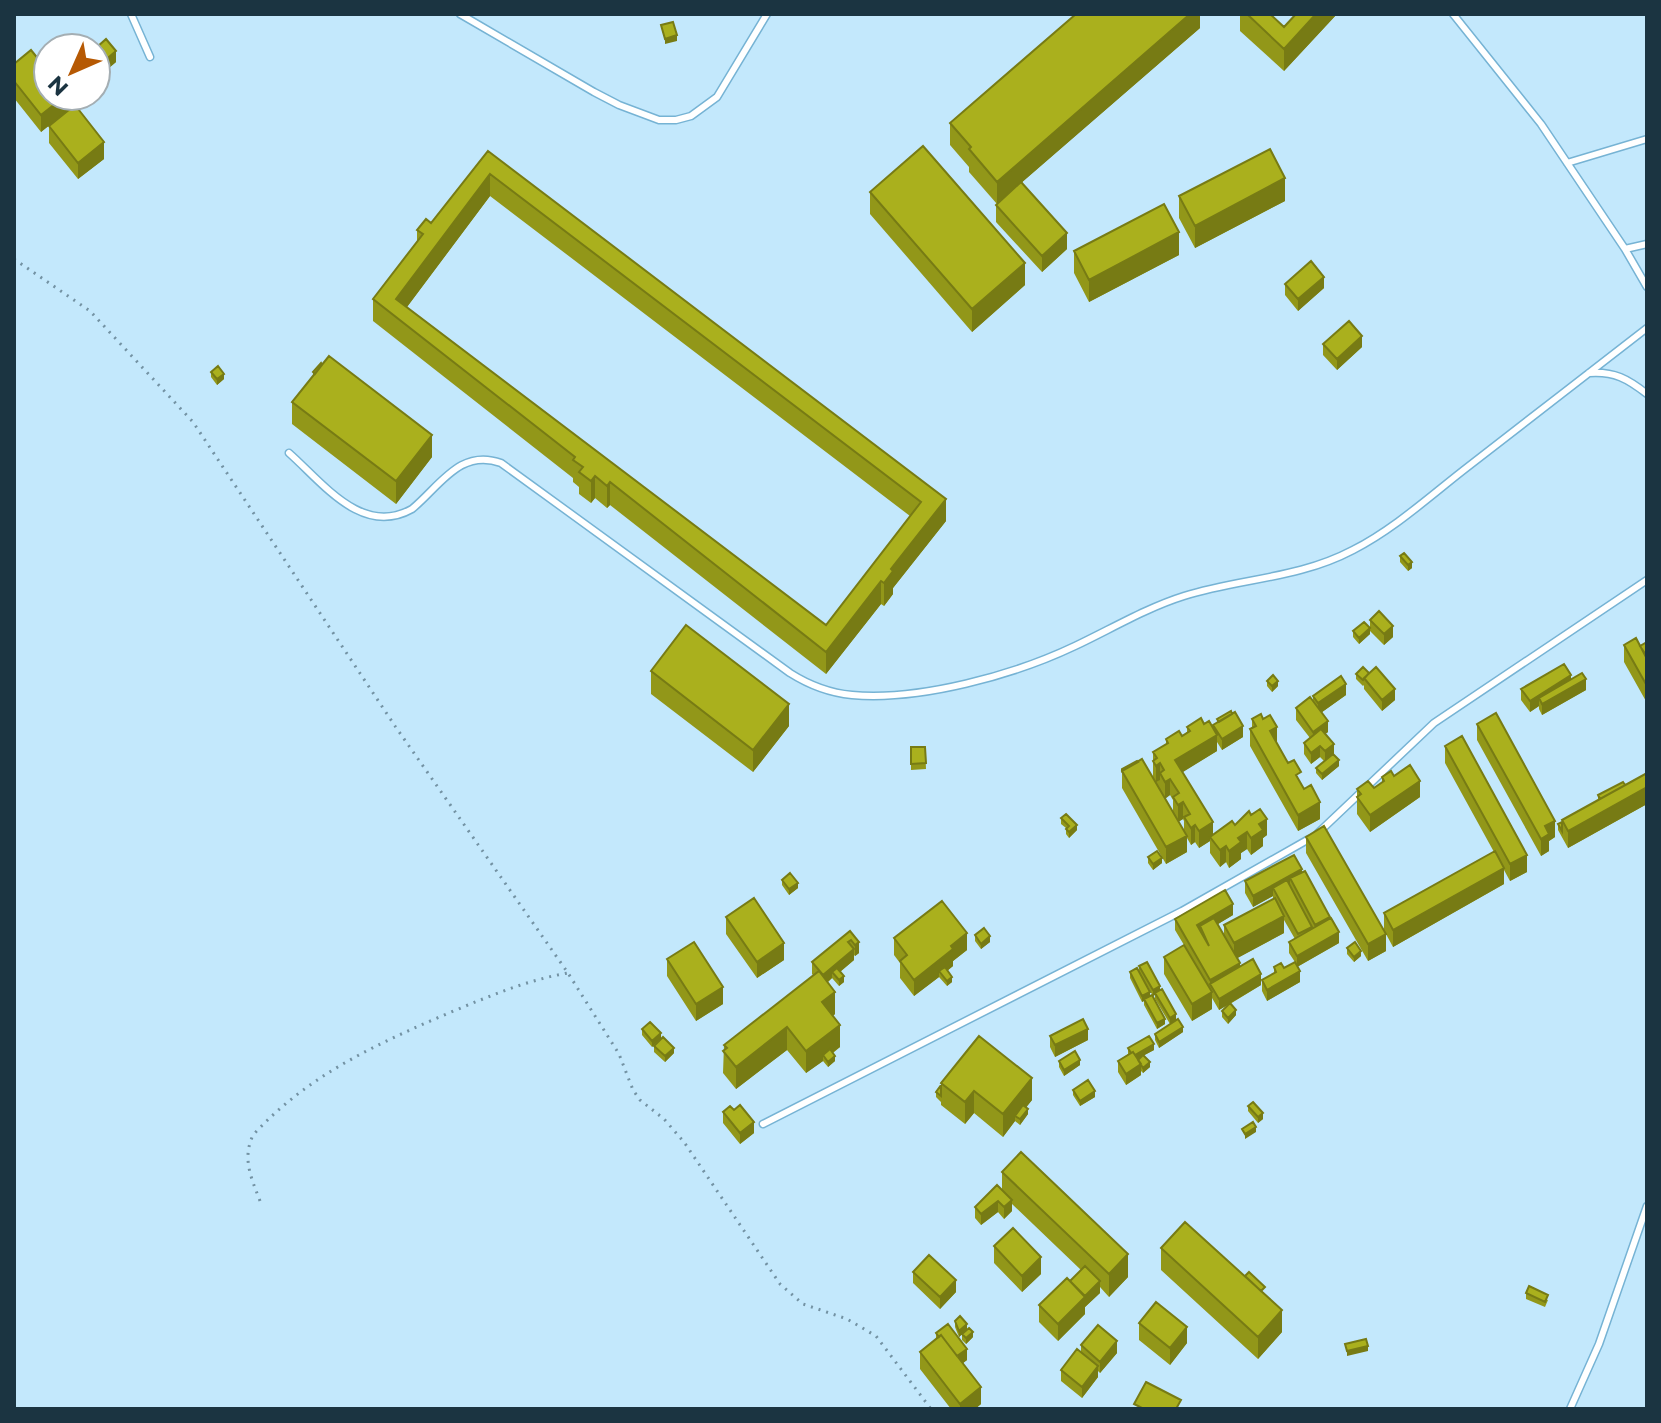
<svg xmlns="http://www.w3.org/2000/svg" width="1661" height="1423" font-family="Montserrat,sans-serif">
<rect width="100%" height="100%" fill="#c3e8fc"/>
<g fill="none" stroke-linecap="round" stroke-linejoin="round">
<defs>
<path id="lane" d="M131,14L150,57
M460,14L594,92L619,105L659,120H676L691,116L717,97L767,14
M1453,14L1541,124L1625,249L1647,287
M1567,163L1647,139
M1625,249L1647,244
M1589,373C1614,371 1628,379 1647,394
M289,453C323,483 362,537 412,509C440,486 460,448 501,463L790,673C809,685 830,693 852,695C920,701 1014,675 1075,646C1111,629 1146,608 1184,596C1241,578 1298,579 1353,550C1394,529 1429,497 1465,469C1526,422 1586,375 1647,328
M1318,833L1434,723L1647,580
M763,1124L1182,911L1309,839
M1570,1409L1599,1344L1647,1206"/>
</defs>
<!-- lane casing -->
<use href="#lane" stroke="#76b3d4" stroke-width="9"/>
<!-- path -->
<path stroke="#7392a3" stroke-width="3" stroke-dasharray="2 6" stroke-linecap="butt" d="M14,259L90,311L193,422L395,726L568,973L619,1054L633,1090L640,1100L664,1119L684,1142L780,1284L803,1304L847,1319L876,1336L931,1409
M260,1201C251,1177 242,1159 253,1135C309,1074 377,1044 451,1012C490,996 527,980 568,973"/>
<!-- lane -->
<use href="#lane" stroke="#fff" stroke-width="6"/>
</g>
<!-- wall -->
<path fill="#929719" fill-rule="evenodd" d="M1200,14V28L1022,182L1067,249L1042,272L996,222V205L1020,183L997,204L969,172V167L950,145V123Z
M1240,14H1270L1284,27L1296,14H1337L1284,71L1240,31Z
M96,48L116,62L103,73L96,64Z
M14,64L67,96V111L41,132L14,98Z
M49,126L104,159L78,179L49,143Z
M488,151L946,521L893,588V594L884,606L881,604L826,674L610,505L607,508L595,498L591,503L579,494V487L573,482V478L373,321V299L417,242V230L431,223ZM490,196L910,516L826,625L407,307Z
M870,192L1025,285L972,332L870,214Z
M1179,196L1285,201L1195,248L1179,218Z
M1074,251L1179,255L1089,302L1074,273Z
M1285,284L1324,288L1298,311L1285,295Z
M1323,344L1362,347L1337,370L1323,355Z
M211,372L224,379L217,385L211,377Z
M313,372L432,457L396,504L292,424V402L313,376Z
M1400,556L1412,568L1408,571L1400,562Z
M1370,620L1393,637L1384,645L1370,631Z
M1353,631L1370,634L1359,644L1353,637Z
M1647,642V703L1624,662V645L1640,646Z
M651,671L789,726L753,772L651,694Z
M1356,674L1395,700L1382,711L1364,689V685L1363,686L1356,679Z
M1539,678L1571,680L1586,690L1542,715L1539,709V706L1530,712L1521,700V689Z
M1267,681L1278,686L1272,692L1267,686Z
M1346,695L1322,712L1328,732L1325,734L1339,766L1322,780L1316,773V768L1324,761L1320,757L1311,764L1304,754V743L1310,738L1296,720V708L1313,700V696Z
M1217,719L1243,737L1222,750L1217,742V751L1182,772L1213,834L1235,825L1267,835L1263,838V846L1251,855L1247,849L1241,853V859L1229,868L1226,862L1220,867L1210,853V841L1199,848L1195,842L1191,845L1187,838V852L1166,864L1122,788V769L1153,777V752L1166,745V739L1182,736L1187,732V727L1204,724L1213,729V725L1217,723ZM1170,795L1173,800V812L1165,798ZM1183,819L1184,821V832L1178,822Z
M1252,719L1277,743L1320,819L1298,831L1250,746V729L1252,728Z
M1477,724L1555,837L1549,841V851L1541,856L1477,740Z
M1445,746L1527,872L1510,881L1504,870V884L1393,947L1386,934V951L1368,961L1306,853V837L1384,930V913L1494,852L1445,763Z
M911,747H925L926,769L911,770Z
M1647,773V804L1568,848L1558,830V824L1598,800V795L1625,785Z
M1394,776L1420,797L1370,832L1357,814V789L1374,788L1382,783V777Z
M1061,818L1077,830L1069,838L1066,834V828L1061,824Z
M1148,857L1162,863L1153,870L1148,863Z
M1302,872L1330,919L1339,943L1297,967L1300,982L1267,1001L1262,991V980L1274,973V967L1284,968L1295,962L1289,953V942L1295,939L1284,920V933L1237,958L1240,966L1261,985L1230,1004L1236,1015L1228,1024L1222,1017V1011L1229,1004L1219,1010L1212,998V1009L1192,1021L1164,974V957L1184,945L1175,930V919L1233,915L1218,924L1224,936V925L1273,899V896L1253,907L1245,893V881Z
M782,880L798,888L789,895L782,885Z
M726,917L784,960L757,978L726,934Z
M850,931L859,953L855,956L854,955V960L840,972L844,982L839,986L832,978L828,982L835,1014L833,1016L840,1047L833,1053L835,1061L828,1067L823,1061L806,1073L787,1050L736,1089L723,1073L724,1045L814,976L812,974V962Z
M975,935L990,942L981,949L975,941Z
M894,938L967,950L953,961V966L947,971L952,982L947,986L939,977L914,996L900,978V963L894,955Z
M1347,948L1361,956L1354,962L1347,954Z
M667,959L723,1004L696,1021L667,976Z
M1139,966L1160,990L1176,1020L1170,1024L1155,999V995L1153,996L1139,972Z
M1130,972L1150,996L1165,1024L1157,1029L1144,1005V1001L1142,1002L1130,978Z
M642,1029L661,1033L652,1047L642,1035Z
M1183,1032L1159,1048L1155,1040V1034Z
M1050,1036L1088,1040L1055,1057L1050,1047Z
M654,1046L674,1053L665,1062L654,1052Z
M1128,1048L1154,1050L1144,1055L1150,1067L1143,1073L1141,1071V1075L1126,1085L1118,1072V1061L1128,1054Z
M1059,1061L1080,1065L1064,1076L1059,1067Z
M941,1083L1032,1100L1026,1107L1028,1114L1020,1125L1015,1121L1003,1137L974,1113L965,1124L941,1105V1102L936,1097V1092L941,1085Z
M1073,1090L1095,1097L1080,1106L1073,1095Z
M1248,1106L1263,1119L1258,1123L1248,1111Z
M723,1112L754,1133L740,1144L723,1123Z
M1002,1172L1128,1277L1109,1297L1100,1287V1293L1085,1307V1314L1058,1341L1039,1322V1305L1070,1281L1081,1270L1012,1204V1211L1004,1219L998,1212L981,1225L975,1218V1207L1002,1190Z
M994,1246L1041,1274L1022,1292L994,1263Z
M1161,1248L1265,1294L1282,1332L1258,1359L1161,1270Z
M913,1272L956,1292L940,1309L913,1283Z
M1526,1293L1548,1300L1545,1307L1526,1299Z
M955,1321L967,1329L973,1337L966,1344L962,1340V1334L959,1337L955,1327Z
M1139,1323L1187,1343L1170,1365L1139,1340Z
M936,1333L967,1360L963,1363L981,1404L975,1409H951L920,1369V1352L936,1339Z
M1081,1345L1117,1353L1100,1373L1098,1371V1377L1082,1398L1061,1381V1370L1081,1352Z"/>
<!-- shaded-wall -->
<path fill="#777b14" d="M1190,14H1200V28L997,204V182Z
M1316,14H1337L1284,71V49Z
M677,35V41L665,44V39Z
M116,51V62L103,73V62Z
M65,96H67V111L41,132V115Z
M104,142V159L78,179V163Z
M490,174V196L398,319L396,299Z
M1285,178V201L1195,248V226Z
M1179,232V255L1089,302V280Z
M1067,233V249L1042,272V256Z
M1025,263V285L972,332V309Z
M1324,277V288L1298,311V299Z
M1362,336V347L1337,370V359Z
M224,374V379L217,385V379Z
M432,435V457L396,504V481Z
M595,476V498L591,503V481Z
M610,482V505L607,508V486Z
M946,499V521L893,588V594L884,606V583L891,569Z
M1412,562V568L1408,571V565Z
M881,581V604L826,674V652Z
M1393,626V637L1384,645V634Z
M1370,628V634L1359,644V638Z
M1571,675V686L1586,679V690L1542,715V704L1539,698V706L1530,712V701Z
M1278,681V686L1272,692V686Z
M1346,684V695L1318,715V703Z
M1395,689V700L1382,711V700Z
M789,704V726L753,772V750Z
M1328,721V732L1313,743V732Z
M1243,726V737L1222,750V739Z
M1277,727V744L1270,731Z
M1217,735V751L1175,777V760Z
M1334,744V755L1325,763V751Z
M1320,746V757L1311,764V753Z
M1339,760V766L1322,780V774Z
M1160,763V780L1156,782V766Z
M1170,779V795L1165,799V782Z
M1420,781V797L1370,832V815Z
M1647,784V804L1568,848V831Z
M1183,802V819L1178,822V805Z
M1320,802V819L1298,831V815Z
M1267,819V835L1263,838V846L1251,855V838L1259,824Z
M1555,821V837L1549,841V851L1541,856V839L1545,826Z
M1213,822V839L1210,837V841L1199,848V831Z
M1077,825V830L1069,838V832Z
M1195,825V842L1191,845V828Z
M1247,832V849L1241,853V859L1229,868V851L1238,838Z
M1187,836V852L1166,864V847Z
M1226,846V862L1220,867V850Z
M1527,855V872L1510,881V864Z
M1162,858V863L1153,870V864Z
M1504,868V884L1393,947V930Z
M1302,869V880L1290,878V887L1273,888V896L1253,907V896Z
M798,883V888L789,895V889Z
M1233,904V915L1203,933L1200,926V935L1197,925Z
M1284,916V933L1234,960V943Z
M1339,932V943L1297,967V956Z
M967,933V950L953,961V966L942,975L939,971V977L914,996V980L951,946Z
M1386,934V951L1368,961V944Z
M990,936V942L981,949V944Z
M859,942V953L855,956V945Z
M784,943V960L757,978V962Z
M854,949V960L835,976L832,972V978L823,986V975Z
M1361,951V956L1354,962V957Z
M1240,963V975L1210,984V991V980Z
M1300,971V982L1267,1001V990Z
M1261,974V985L1219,1010V999Z
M844,976V982L839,986V980Z
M952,977V982L947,986V981Z
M1160,986V992L1153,996V990Z
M723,987V1004L696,1021V1004Z
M835,992V1014L822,1024V1002Z
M1150,992V998L1142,1002V996Z
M1212,992V1009L1192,1021V1004Z
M1236,1010V1015L1228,1024V1018Z
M1176,1014V1020L1170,1024V1018Z
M1165,1019V1024L1157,1029V1023Z
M840,1025V1047L825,1058L823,1055V1061L806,1073V1051Z
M787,1027V1050L736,1089V1067Z
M1183,1027V1032L1159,1048V1042Z
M1088,1029V1040L1055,1057V1045Z
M661,1033V1039L652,1047V1041Z
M1154,1044V1050L1132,1062V1056Z
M674,1048V1053L665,1062V1056Z
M835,1056V1061L828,1067V1062Z
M1080,1060V1065L1064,1076V1070Z
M1150,1062V1067L1143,1073V1068Z
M1141,1064V1075L1126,1085V1074Z
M1032,1078V1100L1018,1118L1015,1116V1121L1003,1137V1114Z
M974,1091V1113L965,1124V1102Z
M1095,1091V1097L1080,1106V1101Z
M1028,1109V1114L1020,1125V1119Z
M1263,1113V1119L1258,1123V1117Z
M754,1122V1133L740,1144V1133Z
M1256,1127V1132L1245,1139V1134Z
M1012,1200V1211L1004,1219V1207Z
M998,1201V1212L981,1225V1214Z
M1128,1254V1277L1109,1297V1274Z
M1041,1257V1274L1022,1292V1276Z
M956,1280V1292L940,1309V1297Z
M1100,1281V1293L1085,1307V1314L1058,1341V1324Z
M1282,1310V1332L1258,1359V1337Z
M967,1324V1330L959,1337V1331Z
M1187,1327V1343L1170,1365V1348Z
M973,1332V1337L966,1344V1338Z
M1117,1341V1353L1100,1373V1362Z
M1368,1346V1351L1347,1356V1351Z
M967,1349V1360L955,1369V1358Z
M1098,1366V1377L1082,1398V1387Z
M981,1387V1404L975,1409H960V1404Z"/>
<!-- building -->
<path fill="#aab01d" stroke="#777b14" stroke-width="2" fill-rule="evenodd" d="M1076,14H1190L997,182L969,149L971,147L950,123Z
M1247,14H1270L1284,27L1296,14H1316L1284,49Z
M673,22L677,35L665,39L661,25Z
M106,39L116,51L103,62L96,53V48Z
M31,50L48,71V96H65L41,115L14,81V64Z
M75,105L104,142L78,163L49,126Z
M923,146L1025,263L972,309L870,192Z
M1270,149L1285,178L1195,226L1179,196Z
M488,151L946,499L891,569L893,571L884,583L881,581L826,652L610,482L607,486L595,476L591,481L579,472L583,467L573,460L575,457L373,299L423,234L417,230L426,219L431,223ZM490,174L921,502L826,625L396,299Z
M1021,182L1067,233L1042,256L996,205Z
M1164,204L1179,232L1089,280L1074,251Z
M1311,261L1324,277L1298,299L1285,284Z
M1349,321L1362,336L1337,359L1323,344Z
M329,356L432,435L396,481L292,402Z
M321,363L322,365L315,374L313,372Z
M218,366L224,374L217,379L211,372Z
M1404,553L1412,562L1408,565L1400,556Z
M1379,611L1393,626L1384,634L1370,620Z
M1364,622L1370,628L1359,638L1353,631Z
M686,625L789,704L753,750L651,671Z
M1636,638L1647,659V686L1624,645Z
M1647,642V654L1646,655L1640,646Z
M1564,664L1571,675L1530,701L1521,689Z
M1363,667L1369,673L1363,680L1356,674Z
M1376,667L1395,689L1382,700L1364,678Z
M1582,673L1586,679L1542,704L1539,698Z
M1273,675L1278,681L1272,686L1267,681Z
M1341,676L1346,684L1318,703L1313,696Z
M1310,697L1328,721L1313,732L1296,708Z
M1231,711L1232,714L1219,722L1217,719Z
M1235,712L1243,726L1222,739L1213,725Z
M1496,713L1555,821L1545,826L1549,834L1541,839L1477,724Z
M1261,714L1263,719L1270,715L1277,727L1270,731L1288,763L1294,760L1301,772L1296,775L1304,789L1311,785L1320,802L1298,815L1250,729L1256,726L1252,719Z
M1201,718L1204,724L1209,721L1217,735L1175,760L1213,822L1199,831L1195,825L1191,828L1184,817L1190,814L1183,802L1178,805L1173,797L1179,793L1170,779L1165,782L1160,773L1164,770L1160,763L1156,766L1153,761L1157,758L1153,752L1168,743L1166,739L1179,731L1182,736L1190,731L1187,727Z
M1321,729L1334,744L1325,751L1320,746L1311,753L1304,743Z
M1462,736L1527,855L1510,864L1445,746Z
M911,747H925L926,763L911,764Z
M1333,754L1339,760L1322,774L1316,768Z
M1142,759L1187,836L1166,847L1122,771Z
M1137,761L1138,762L1122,771V769Z
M1410,765L1420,781L1370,815L1357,797L1361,794L1357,789L1368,781L1374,788L1384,781L1382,777L1391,771L1394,776Z
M1647,773V787L1568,831L1562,820Z
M1623,782L1625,785L1600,799L1598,795Z
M1260,809L1267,819L1259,824L1263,830L1251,838L1247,832L1238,838L1241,842L1229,851L1226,846L1220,850L1210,837L1232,821L1235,825L1249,811L1251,815Z
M1066,814L1077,825L1069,832L1066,829L1069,826L1061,818Z
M1562,822V831L1558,824Z
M1324,826L1386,934L1368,944L1306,837Z
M1157,851L1162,858L1153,864L1148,857Z
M1495,851L1504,868L1393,930L1384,913Z
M1294,855L1302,869L1253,896L1245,881Z
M1305,871L1330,917L1315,925L1290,878Z
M790,873L798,883L789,889L782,880Z
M1287,880L1312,927L1298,934L1273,888Z
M1225,890L1233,904L1197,925L1209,946L1200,926L1214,918L1240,963L1210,980L1175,919Z
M754,898L784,943L757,962L726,917Z
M1275,898L1284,916L1234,943L1224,925Z
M942,901L967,933L951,946L953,949L914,980L900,961L907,955L894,938Z
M1331,918L1339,932L1297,956L1289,942Z
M984,928L990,936L981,944L975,935Z
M850,931L859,942L855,945L851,940L848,942L854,949L823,975L812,962Z
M694,942L723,987L696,1004L667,959Z
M1355,942L1361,951L1354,957L1347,948Z
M1184,945L1212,992L1192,1004L1164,957Z
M1253,959L1261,974L1219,999L1210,984Z
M1147,962L1160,986L1153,990L1139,966Z
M1295,962L1300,971L1267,990L1262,980L1276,972L1274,967L1281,963L1284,968Z
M945,967L952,977L947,981L939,971Z
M837,968L844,976L839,980L832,972Z
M1137,968L1150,992L1142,996L1130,972Z
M819,971L835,992L822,1002L840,1025L806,1051L787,1027L736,1067L723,1051L727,1048L724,1045Z
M1162,989L1176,1014L1170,1018L1155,993Z
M1152,995L1165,1019L1157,1023L1144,999Z
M1230,1003L1236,1010L1228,1018L1222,1011Z
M1083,1019L1088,1029L1055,1045L1050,1036Z
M1178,1019L1183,1027L1159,1042L1155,1034Z
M650,1022L661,1033L652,1041L642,1029Z
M979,1036L1032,1078L1003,1114L974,1091L965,1102L941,1083Z
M1149,1036L1154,1044L1135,1055L1133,1052L1131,1053L1128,1048Z
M663,1037L674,1048L665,1056L654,1046Z
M830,1049L835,1056L828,1062L823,1055Z
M1075,1051L1080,1060L1064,1070L1059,1061Z
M1133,1052L1141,1064L1126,1074L1118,1061Z
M1143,1055L1150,1062L1143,1068L1138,1060Z
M1088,1080L1095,1091L1080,1101L1073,1090Z
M941,1085V1096L936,1092Z
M1253,1102L1263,1113L1258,1117L1248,1106Z
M740,1105L754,1122L740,1133L723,1112L730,1106L734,1110Z
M1023,1105L1028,1109L1020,1119L1015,1116Z
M1253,1122L1256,1127L1245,1134L1242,1129Z
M1021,1152L1128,1254L1109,1274L1002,1172Z
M997,1185L1012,1200L1004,1207L998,1201L981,1214L975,1207Z
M1185,1222L1282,1310L1258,1337L1161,1248Z
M1013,1228L1041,1257L1022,1276L994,1246Z
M929,1255L956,1280L940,1297L913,1272Z
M1085,1266L1100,1281L1085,1296L1070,1281Z
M1249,1272L1265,1287L1261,1291L1245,1276Z
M1067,1278L1085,1297L1058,1324L1039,1305Z
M1529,1286L1548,1295L1545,1302L1526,1293Z
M1156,1302L1187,1327L1170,1348L1139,1323Z
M960,1316L967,1324L959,1331L955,1321Z
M948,1324L967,1349L957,1356L941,1335L939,1337L936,1333Z
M1098,1325L1117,1341L1100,1362L1081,1345Z
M969,1328L973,1332L966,1338L962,1334Z
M941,1335L981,1387L960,1404L920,1352Z
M1366,1339L1368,1346L1347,1351L1345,1344Z
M1077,1349L1098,1366L1082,1387L1061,1370Z
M1146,1382L1181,1400L1176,1409H1144L1134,1404Z"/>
<!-- border -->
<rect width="1661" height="1423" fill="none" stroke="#1b3441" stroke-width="32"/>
<!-- north arrow -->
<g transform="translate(72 72) rotate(225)"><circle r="38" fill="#ffffff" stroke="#a4aeb3" stroke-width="2"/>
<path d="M0-6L14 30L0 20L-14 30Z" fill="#b65903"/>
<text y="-12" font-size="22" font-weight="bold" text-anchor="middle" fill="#1b3441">N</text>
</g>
</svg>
